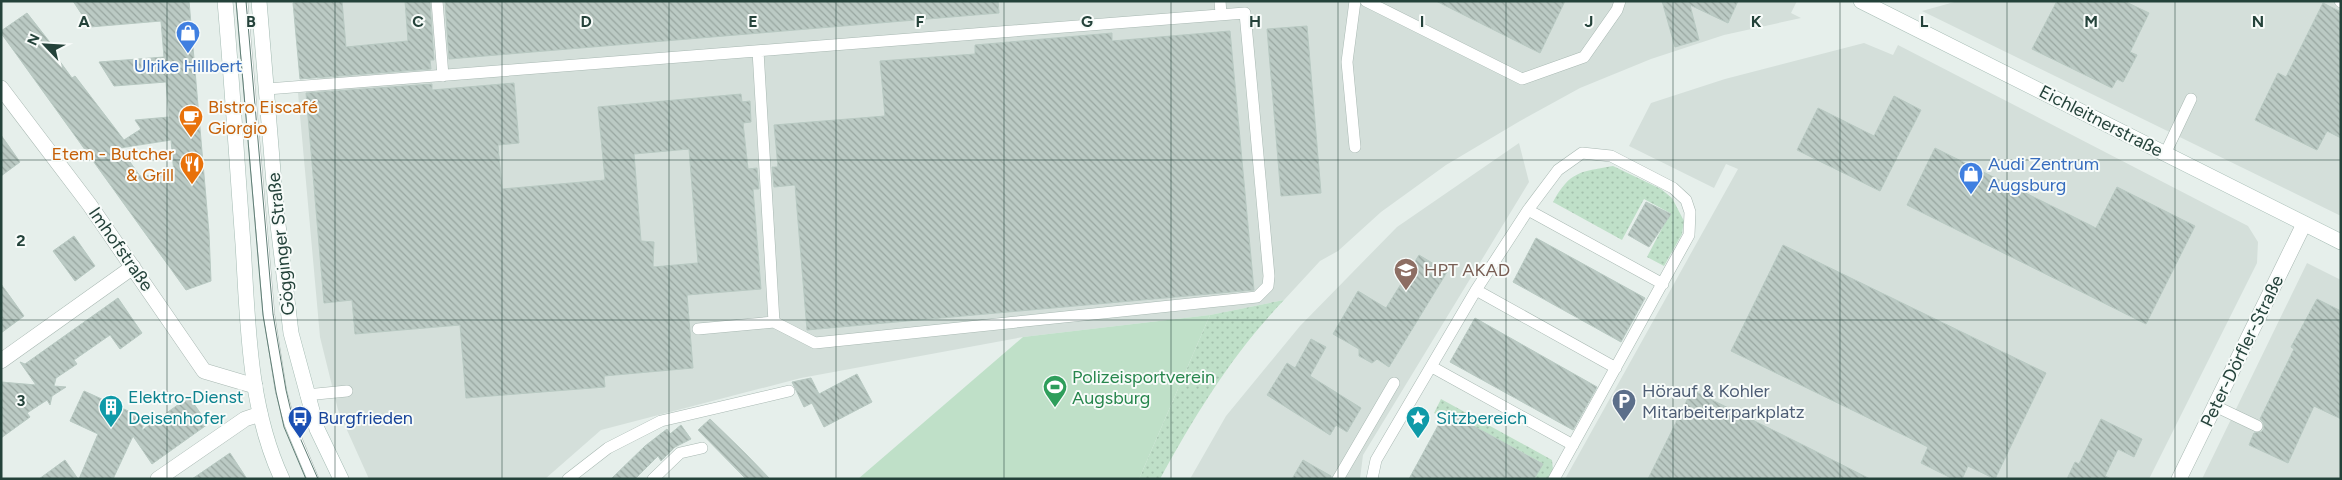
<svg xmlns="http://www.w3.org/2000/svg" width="2342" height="480" font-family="Figtree,sans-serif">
<defs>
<pattern id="grass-dots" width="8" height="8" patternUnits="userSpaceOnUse" patternTransform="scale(1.25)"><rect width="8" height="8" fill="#bfe0c8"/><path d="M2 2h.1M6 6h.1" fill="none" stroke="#a4c1ad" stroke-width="1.8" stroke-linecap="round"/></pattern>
<pattern id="building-back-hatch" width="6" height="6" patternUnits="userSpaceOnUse" patternTransform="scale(1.25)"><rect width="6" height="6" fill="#bbcac4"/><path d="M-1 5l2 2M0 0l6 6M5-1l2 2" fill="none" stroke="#98a6a0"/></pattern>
</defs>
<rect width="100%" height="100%" fill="#e6efeb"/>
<!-- built -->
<path fill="#d4dfda" d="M299,1H1797L1791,13L1801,18L1724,35L1651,59L1580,88L1520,121L1446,165L1381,212L1338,251L1320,261L1284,300L1210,315L1023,337L801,378L601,430L545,479H369L338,410L320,337L298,93L318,91L317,78L300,79L293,3Z
M1958,1H2341V216L1922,11Z
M1864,43L1893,55L1898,45L2248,226L2258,242L2257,263L2149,479H1565L1738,169L1726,164L1714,188L1629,146L1651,103L1725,79Z
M1519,143L1529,182L1363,455L1360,479H1190L1226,416L1300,326L1397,227Z
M2307,263L2341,280V479H2202Z"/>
<!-- grass -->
<path fill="url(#grass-dots)" d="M1613,166L1661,189L1672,198L1684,221L1682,234L1664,266L1647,257L1670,213L1644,199L1622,240L1553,202C1570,171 1580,172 1613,166Z
M1284,300C1233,353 1195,415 1160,479H1139L1210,315Z
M1441,399L1552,460L1553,470L1548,479H1534L1542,463L1446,411L1442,417L1434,413Z"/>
<!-- garden -->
<path fill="#bfe0c8" d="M1210,315L1139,479H858L1023,337Z"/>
<!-- building -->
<path fill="url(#building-back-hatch)" stroke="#b8c9c2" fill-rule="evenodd" d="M73,1H189L209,233L211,281L186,290L1,33V31L27,13L56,50L53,52L72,78L75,76L124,140L141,129L135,120L169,117L166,82L114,86L99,62L164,57L161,21L90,27ZM171,140L174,174L140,176L120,148Z
M299,1H342L346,47L408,41L405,1H430L434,60H430L431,69L300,79L293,3Z
M445,1H998L999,13L449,59Z
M1436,1H1565L1540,53Z
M1662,1H1738L1728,23L1690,5L1699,40L1675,47Z
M2057,1H2124L2149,13L2130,52L2137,55L2123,82L2117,79L2112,88L2032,49Z
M2323,3L2341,12V138L2327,131L2317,150L2255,120L2278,73L2286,77Z
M1307,26L1321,193L1281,196L1267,29Z
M1230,31L1254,290L807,330L795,185L774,187L772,167H778L774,125L885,116L880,61L975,54V45L1112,33V41Z
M514,83L519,143L498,145L502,189L605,180L598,107L741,94L742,102L750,101L751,122L743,123L748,169L757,168L759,189H753L761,289L687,295L693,368L604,376L605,387L466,398L460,325L355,334L352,300L324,303L306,93L432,84V90ZM689,149L698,263L653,267L654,242L641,241L634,154Z
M1894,96L1921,110L1880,191L1797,150L1818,108L1874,136Z
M1,135L20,162L1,176Z
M1935,148L2096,228L2117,187L2195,226L2146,324L1907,205Z
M1646,202L1671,214L1649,247L1628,235Z
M74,236L95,266L75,281L53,251Z
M1536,238L1645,298L1621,342L1513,282Z
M1783,245L2046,373L1995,479L1968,466L1962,479H1953L1921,463L1928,447L1731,351Z
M1419,255L1447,272L1389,367L1377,359L1372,363L1359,356V349L1333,334L1358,291L1386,308Z
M1,284L24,316L1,333Z
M118,298L142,333L120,349L110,335L74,360L77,364L56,378L54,386L66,387L52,396L50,405L47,400L27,413L30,417L1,438V382L36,385L20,362L25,364Z
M2317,299L2341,311V419L2314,406L2288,463L2249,445L2254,433L2261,432L2264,429L2263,422L2260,419L2294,349L2291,347Z
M1475,318L1597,387L1573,430L1450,362Z
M1311,339L1326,347L1310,376L1361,408L1347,432L1336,425L1330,435L1267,395L1287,363L1295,368Z
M857,374L872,402L824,427L812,403L804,407L792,382L811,378L819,394Z
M1692,390L1809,448L1870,479H1648Z
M84,391L146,419L141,431L189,397L208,424L152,464L133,436L113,479H79L98,434L70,421Z
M1446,411L1543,464L1534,479H1409Z
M710,419L745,453L770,479H746L698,430Z
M2101,419L2142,439L2134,457L2118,449L2105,476L2111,479H2067L2075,462L2079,464Z
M681,425L691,439L675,447L661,461L658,456L635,479H611L645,446L667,429L670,434Z
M230,453L247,479H192Z
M65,460L78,479H39Z
M1303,460L1331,476V479H1292Z"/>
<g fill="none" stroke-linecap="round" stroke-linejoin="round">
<defs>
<path id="service" d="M242,1L269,315L281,391L290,424L313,479
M437,1L443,76
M1220,1L1221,14
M1366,1L1522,79L1584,57L1617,10L1620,1
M2340,1L2341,2
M267,89L1245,13L1269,276L1268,286L1257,297L815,343L774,322L758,51
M1355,147L1347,62L1355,1
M2165,154L2191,99
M1528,210L1663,284
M1476,290L1616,368
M698,329L774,322
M1432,367L1573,445
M306,395L347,391
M2215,406L2257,426
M568,479L608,448L661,421L789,391
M653,479L680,453L702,448
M1338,479L1394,383
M1372,479L1376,460L1476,290L1528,210L1558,170L1582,153L1611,156L1673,188L1686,200L1690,212L1689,235L1554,479"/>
<path id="minor" d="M1,88L89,204L204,371L255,386
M1,361L133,267
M158,479L245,419L260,414
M2179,479L2304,224"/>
<path id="secondary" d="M225,1C232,82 237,163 243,244C248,322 248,406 282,479
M259,1L276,208L291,333L317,429L341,479
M1861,1L2341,242"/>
</defs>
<!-- service casing -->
<use href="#service" stroke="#a8b8b2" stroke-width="12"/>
<!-- minor casing -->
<use href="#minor" stroke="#a8b8b2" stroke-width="16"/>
<!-- secondary casing -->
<use href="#secondary" stroke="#a4bbb3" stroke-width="16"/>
<!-- service -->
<use href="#service" stroke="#fff" stroke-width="11"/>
<!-- minor -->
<use href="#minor" stroke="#fff" stroke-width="15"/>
<!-- secondary -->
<use href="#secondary" stroke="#fff" stroke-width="15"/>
<!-- tram -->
<path stroke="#5f7d75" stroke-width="1" d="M236,1L263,315L276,392L284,427L306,479
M246,1L273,314L286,390L294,424L318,479"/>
</g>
<!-- grid -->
<path fill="none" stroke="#24423a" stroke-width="1" stroke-opacity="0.55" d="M167,1V479M335,1V479M502,1V479M669,1V479M836,1V479M1004,1V479M1171,1V479M1338,1V479M1506,1V479M1673,1V479M1840,1V479M2007,1V479M2175,1V479M1,160H2341M1,320H2341"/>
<!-- icons -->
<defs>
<symbol id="shop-pin" viewBox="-11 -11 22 30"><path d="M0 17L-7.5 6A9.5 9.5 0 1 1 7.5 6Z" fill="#3f7fe0" stroke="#f7fbf9"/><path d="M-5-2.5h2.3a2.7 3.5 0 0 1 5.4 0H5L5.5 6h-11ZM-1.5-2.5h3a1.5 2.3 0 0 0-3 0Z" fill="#fff"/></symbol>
<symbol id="cafe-pin" viewBox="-11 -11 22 30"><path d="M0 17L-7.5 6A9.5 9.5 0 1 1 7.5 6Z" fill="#e8710a" stroke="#f7fbf9"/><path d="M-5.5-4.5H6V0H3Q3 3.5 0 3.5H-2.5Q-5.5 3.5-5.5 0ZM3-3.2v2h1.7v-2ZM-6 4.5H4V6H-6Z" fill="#fff"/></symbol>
<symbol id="restaurant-pin" viewBox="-11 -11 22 30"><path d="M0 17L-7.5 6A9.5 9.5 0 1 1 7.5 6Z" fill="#e8710a" stroke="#f7fbf9"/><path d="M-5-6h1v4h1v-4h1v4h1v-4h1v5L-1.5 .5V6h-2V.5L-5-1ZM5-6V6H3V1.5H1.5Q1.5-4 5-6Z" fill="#fff"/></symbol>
<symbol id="school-pin" viewBox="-11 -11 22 30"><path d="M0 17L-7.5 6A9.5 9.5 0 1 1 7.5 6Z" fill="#8d6e63" stroke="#f7fbf9"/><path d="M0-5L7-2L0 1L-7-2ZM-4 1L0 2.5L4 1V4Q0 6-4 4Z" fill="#fff"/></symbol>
<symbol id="stadium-pin" viewBox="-11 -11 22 30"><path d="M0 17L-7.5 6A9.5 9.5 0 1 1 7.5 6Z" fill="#2e9e5b" stroke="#f7fbf9"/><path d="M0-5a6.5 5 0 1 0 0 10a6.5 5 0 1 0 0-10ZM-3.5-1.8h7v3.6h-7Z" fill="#fff"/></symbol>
<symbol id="parking-pin" viewBox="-11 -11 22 30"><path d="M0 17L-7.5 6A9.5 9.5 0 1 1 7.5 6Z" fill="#5c6f8a" stroke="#f7fbf9"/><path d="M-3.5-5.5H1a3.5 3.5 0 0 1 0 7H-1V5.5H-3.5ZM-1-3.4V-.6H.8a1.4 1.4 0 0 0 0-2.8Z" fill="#fff"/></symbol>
<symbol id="building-pin" viewBox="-11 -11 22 30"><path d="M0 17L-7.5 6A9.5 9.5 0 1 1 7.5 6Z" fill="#0f9aa8" stroke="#f7fbf9"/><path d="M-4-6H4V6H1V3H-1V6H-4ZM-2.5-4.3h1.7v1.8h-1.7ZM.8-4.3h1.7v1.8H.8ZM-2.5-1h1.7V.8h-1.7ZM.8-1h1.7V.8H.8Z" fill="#fff"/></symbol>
<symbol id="bus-pin" viewBox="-11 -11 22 30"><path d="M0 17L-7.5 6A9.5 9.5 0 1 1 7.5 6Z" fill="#1a4fb4" stroke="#f7fbf9"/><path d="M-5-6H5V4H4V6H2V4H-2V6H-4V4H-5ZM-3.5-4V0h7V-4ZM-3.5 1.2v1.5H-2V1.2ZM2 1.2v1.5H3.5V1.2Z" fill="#fff"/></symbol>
<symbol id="sight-pin" viewBox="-11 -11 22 30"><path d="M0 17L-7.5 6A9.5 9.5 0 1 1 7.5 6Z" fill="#0f9aa8" stroke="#f7fbf9"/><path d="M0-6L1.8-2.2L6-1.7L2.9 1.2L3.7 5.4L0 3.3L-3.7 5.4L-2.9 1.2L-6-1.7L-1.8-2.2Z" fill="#fff"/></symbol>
</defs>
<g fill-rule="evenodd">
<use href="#shop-pin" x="174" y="19" width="28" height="38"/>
<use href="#cafe-pin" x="177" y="103" width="28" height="38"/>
<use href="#restaurant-pin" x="178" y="150" width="28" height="38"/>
<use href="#shop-pin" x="1957" y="160" width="28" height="38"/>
<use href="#school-pin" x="1392" y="256" width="28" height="38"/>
<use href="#stadium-pin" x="1041" y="373" width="28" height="38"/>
<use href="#parking-pin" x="1610" y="387" width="28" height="38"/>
<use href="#building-pin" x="97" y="393" width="28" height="38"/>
<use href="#bus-pin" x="286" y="404" width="28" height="38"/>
<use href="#sight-pin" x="1404" y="404" width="28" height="38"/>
</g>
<g text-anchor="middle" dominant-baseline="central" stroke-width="4" stroke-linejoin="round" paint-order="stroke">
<!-- shop labels -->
<g font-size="18" fill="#366cbe" stroke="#f7fbf9">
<text x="188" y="66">Ulrike Hillbert</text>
<text x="1988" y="164" text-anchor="start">Audi Zentrum<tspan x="1988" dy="21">Augsburg</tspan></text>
</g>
<!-- food labels -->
<g font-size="18" fill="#c56008" stroke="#f7fbf9" text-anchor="start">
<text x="208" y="107">Bistro Eiscafé<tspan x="208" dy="21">Giorgio</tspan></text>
<text x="174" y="154" text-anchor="end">Etem - Butcher<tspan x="174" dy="21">&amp; Grill</tspan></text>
</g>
<!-- street labels -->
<g font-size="18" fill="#24423a" stroke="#f7fbf9">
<text transform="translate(2101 121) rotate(27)">Eichleitnerstraße</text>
<text transform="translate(281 244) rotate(-96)">Gögginger Straße</text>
<text transform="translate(121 249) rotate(55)">Imhofstraße</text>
<text transform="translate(2242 351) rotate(-64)">Peter-Dörfler-Straße</text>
</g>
<!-- education labels -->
<g font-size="18" fill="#785e54" stroke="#f7fbf9" text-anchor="start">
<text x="1424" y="270">HPT AKAD</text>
</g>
<!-- leisure labels -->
<g font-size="18" fill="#27864d" stroke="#f7fbf9" text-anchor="start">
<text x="1072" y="377">Polizeisportverein<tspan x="1072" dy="21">Augsburg</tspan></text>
</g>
<!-- service labels -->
<g font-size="18" fill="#4e5e75" stroke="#f7fbf9" text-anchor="start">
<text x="1642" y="391">Hörauf &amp; Kohler<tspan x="1642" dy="21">Mitarbeiterparkplatz</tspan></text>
</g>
<!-- culture labels -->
<g font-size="18" fill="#0d838f" stroke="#f7fbf9" text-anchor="start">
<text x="128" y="397">Elektro-Dienst<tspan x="128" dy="21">Deisenhofer</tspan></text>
<text x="1436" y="418">Sitzbereich</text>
</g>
<!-- transit labels -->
<g font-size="18" fill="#164399" stroke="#f7fbf9" text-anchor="start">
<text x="318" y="418">Burgfrieden</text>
</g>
</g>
<g font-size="16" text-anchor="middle" font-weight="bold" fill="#24423a" stroke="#f7fbf9" stroke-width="4" stroke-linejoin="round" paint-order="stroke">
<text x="84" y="27">A</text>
<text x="251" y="27">B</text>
<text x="418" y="27">C</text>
<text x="586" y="27">D</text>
<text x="753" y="27">E</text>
<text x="920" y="27">F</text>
<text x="1087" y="27">G</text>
<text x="1255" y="27">H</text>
<text x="1422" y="27">I</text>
<text x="1589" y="27">J</text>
<text x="1756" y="27">K</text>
<text x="1924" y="27">L</text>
<text x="2091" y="27">M</text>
<text x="2258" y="27">N</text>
<text x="21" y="246">2</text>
<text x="21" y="406">3</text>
</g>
<!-- border -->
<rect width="2342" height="480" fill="none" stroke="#24423a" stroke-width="5"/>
<!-- north arrow -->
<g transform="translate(45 45) rotate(295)" stroke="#f7fbf9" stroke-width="4" paint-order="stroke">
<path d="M0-4L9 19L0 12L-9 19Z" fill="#24423a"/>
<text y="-8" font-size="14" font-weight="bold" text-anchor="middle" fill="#24423a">N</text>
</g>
</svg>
